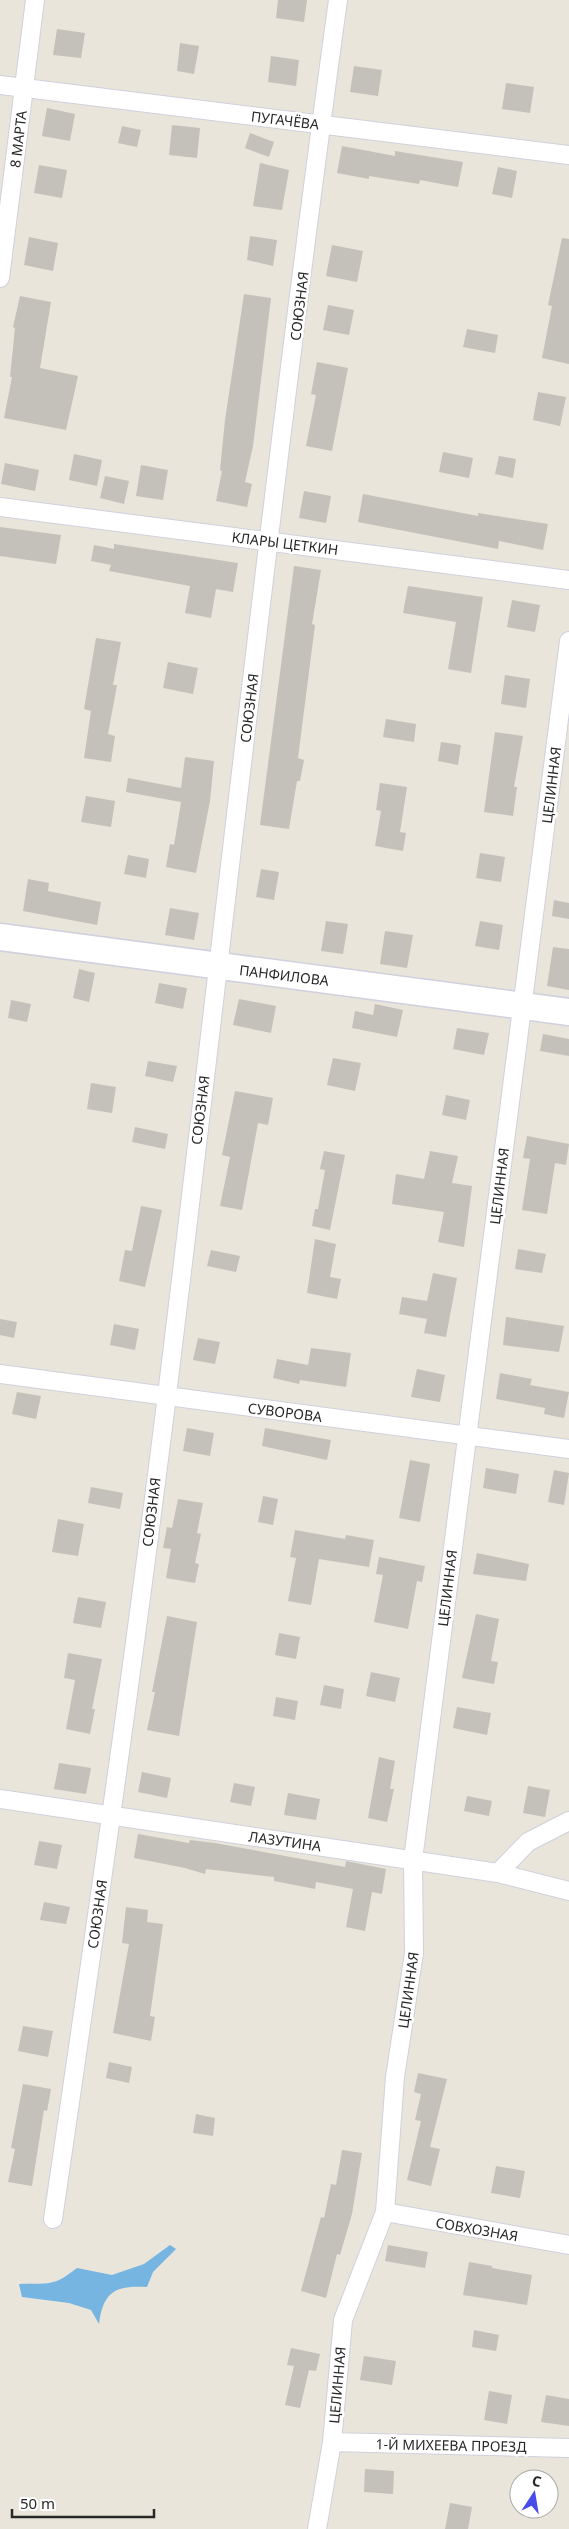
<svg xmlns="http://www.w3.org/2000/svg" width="569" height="2529" font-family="'Noto Sans',sans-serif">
<rect width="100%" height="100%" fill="#e9e5da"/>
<!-- water -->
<path fill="#76b4e2" d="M170,2245L176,2249L153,2272L147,2287C116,2285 103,2291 99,2324L91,2310L69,2303L22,2297L19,2284C49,2283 53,2287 77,2268L112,2275L144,2264Z"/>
<!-- building -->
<path fill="#c4c1ba" d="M278,0H307L304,22L276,18Z
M57,29L85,33L81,58L53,55Z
M180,43L199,46L194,74L177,71Z
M271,56L299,60L296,86L268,82Z
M354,66L382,70L378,96L350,92Z
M506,83L534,87L530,113L502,109Z
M47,108L75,114L70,141L42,136Z
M172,125L200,128L197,158L169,155Z
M122,126L141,130L137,147L118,143Z
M250,133L274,142L269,157L245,148Z
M342,146L395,156V151L463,162L458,187L420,180L419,184L369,176V179L337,173Z
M260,163L289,170L282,210L253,206Z
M39,165L67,170L62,198L34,193Z
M498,167L517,171L512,198L492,194Z
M250,236L277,240L273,266L247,260Z
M29,237L58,243L53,271L24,265Z
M562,238L569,239V364L542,358L552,306L548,305Z
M332,245L363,251L357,282L326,276Z
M244,294L271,298L253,446L245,482L252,484L247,507L216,501L222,471L220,470L225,420Z
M20,296L51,302L40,368L78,376L66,430L4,418L12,377H10L15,328L13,327Z
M328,305L354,310L349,335L323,330Z
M467,329L498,335L495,353L463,347Z
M317,362L348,368L332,451L306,446L316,395L311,394Z
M538,392L566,397L560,426L533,420Z
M443,452L473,458L469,478L439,472Z
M74,454L102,460L97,486L69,480Z
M499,456L516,459L513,478L495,474Z
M5,463L39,470L35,491L1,484Z
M141,465L168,470L163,500L136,496Z
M105,476L129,481L124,504L100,498Z
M304,491L331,496L326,523L299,518Z
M363,494L478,516V513L548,524L543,550L499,541L498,549L358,522Z
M0,527L61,535L56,564L0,556Z
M114,544L238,563L233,592L216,589L211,618L185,613L190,586L109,571L111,565L91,561L94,545L114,549Z
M294,566L321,570L312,624L315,625L298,758L304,760L300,781H297L289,829L260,825Z
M408,586L483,597L471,673L448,669L456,622L403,613Z
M512,600L540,605L535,632L507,627Z
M96,638L121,642L113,685H117L108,734L115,736L111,762L84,758L91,711L84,709Z
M168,662L198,668L193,694L163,688Z
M505,675L530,679L526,708L501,704Z
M386,719L416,724L414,742L383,737Z
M495,732L523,736L514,787H517L513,816L484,812Z
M441,742L461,745L458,765L438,761Z
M185,757L214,761L210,801L196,873L166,867L170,844L174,845L181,802L126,792L128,778L181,788Z
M380,783L407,787L400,832L406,833L403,851L375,846L381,811L376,810Z
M86,796L115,801L111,827L81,822Z
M480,853L505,857L501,882L476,878Z
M128,855L149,859L146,878L124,874Z
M261,869L279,872L274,900L256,897Z
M28,879L49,883L48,891L101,902L97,925L23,911Z
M554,900L569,903V919L552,916Z
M170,908L199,913L194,940L165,935Z
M326,921L348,924L343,954L321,951Z
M480,921L503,925L499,950L475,946Z
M385,931L413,935L407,968L380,964Z
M553,947L569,949V990L547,986Z
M79,969L95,973L89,1002L73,998Z
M159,983L187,988L183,1009L155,1003Z
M239,999L276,1006L271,1033L233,1025Z
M11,1000L31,1004L27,1022L8,1018Z
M375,1004L403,1010L397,1037L352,1028L355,1011L373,1015Z
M457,1028L489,1033L484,1055L453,1049Z
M543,1034L569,1039V1056L540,1051Z
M333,1058L361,1063L355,1091L327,1085Z
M148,1061L177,1066L173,1082L145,1076Z
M91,1083L116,1087L112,1113L87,1109Z
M235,1091L273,1098L268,1125L258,1123L242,1210L220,1206L230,1157L222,1155Z
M446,1095L470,1100L466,1120L442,1115Z
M135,1127L168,1134L165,1149L132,1142Z
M527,1136L569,1144L566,1165L555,1163L547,1214L522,1210L530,1159L523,1158Z
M324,1151L345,1155L330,1230L312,1226L315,1209H318L325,1170L320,1169Z
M430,1151L458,1156L452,1183L472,1186L464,1247L438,1242L444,1212L392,1204L396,1174L424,1179Z
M141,1206L162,1210L145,1287L119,1281L125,1250L132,1251Z
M315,1239L336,1244L330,1277L341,1279L337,1299L307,1293Z
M518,1249L546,1254L542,1273L515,1269Z
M211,1250L240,1256L236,1272L207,1266Z
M433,1273L457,1278L446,1337L424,1333L427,1319L399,1314L402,1297L427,1301Z
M506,1317L564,1326L559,1352L503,1345Z
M0,1319L17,1322L14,1338L0,1335Z
M114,1324L139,1329L135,1350L110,1345Z
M198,1338L220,1342L215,1364L193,1360Z
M311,1348L351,1353L346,1387L300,1380L299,1384L273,1378L277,1359L308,1365Z
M417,1369L445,1375L440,1402L411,1397Z
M500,1373L532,1379L530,1385L569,1392L564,1418L544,1414L545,1408L496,1399Z
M17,1392L41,1396L36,1419L12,1414Z
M187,1428L214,1433L210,1456L183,1451Z
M265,1428L331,1440L327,1460L262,1446Z
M410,1460L430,1464L420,1522L399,1518Z
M486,1468L519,1474L516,1494L483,1488Z
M554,1470L569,1473L564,1505L548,1502Z
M91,1487L123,1493L120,1509L88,1503Z
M263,1496L278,1499L273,1525L258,1522Z
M178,1499L203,1503L197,1533L201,1534L195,1563L199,1564L195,1583L166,1578L171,1549L163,1548L167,1527L172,1528Z
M58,1519L84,1524L78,1556L52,1552Z
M295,1530L345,1539L346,1535L374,1540L369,1567L319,1559L311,1605L288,1601L296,1558L290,1557Z
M477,1553L529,1564L526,1581L473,1574Z
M379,1557L425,1566L422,1582L417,1581L408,1629L374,1622L383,1575L376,1574Z
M78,1597L106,1602L101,1628L73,1623Z
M476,1614L499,1619L491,1661L498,1662L494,1684L462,1678Z
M167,1616L197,1622L179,1736L147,1730L155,1692H152Z
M279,1633L300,1637L296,1659L275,1655Z
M68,1653L102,1659L92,1709H95L90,1734L66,1729L75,1680L64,1678Z
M371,1672L400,1678L395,1702L366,1696Z
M324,1685L344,1689L341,1709L320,1705Z
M276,1697L298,1701L295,1720L273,1716Z
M457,1707L491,1713L487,1735L453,1728Z
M379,1757L395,1761L390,1789H394L387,1822L368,1818Z
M59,1763L91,1768L86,1794L54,1789Z
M142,1772L171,1778L167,1798L138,1792Z
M234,1783L255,1787L251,1806L230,1802Z
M528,1786L550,1790L545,1817L523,1813Z
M288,1793L320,1799L316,1820L284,1815Z
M467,1796L492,1801L489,1816L464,1811Z
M138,1834L189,1843L190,1840L215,1843L345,1867L346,1861L386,1869L382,1894L372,1892L365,1931L346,1927L353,1889L316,1882L315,1889L274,1881V1877L206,1869L205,1874L185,1868L134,1858Z
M39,1841L62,1845L57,1869L34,1865Z
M44,1902L70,1907L66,1924L40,1920Z
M126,1907L148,1910L147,1922L163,1924L150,2016L155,2017L151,2041L113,2033L129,1944L122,1943Z
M23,2026L53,2031L48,2057L18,2051Z
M109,2062L132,2067L129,2083L106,2078Z
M418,2073L447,2079L430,2147L440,2149L431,2186L407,2180L421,2121L415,2120L421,2094L414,2092Z
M23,2084L51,2089L47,2111L44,2110L32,2186L8,2182L15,2149L11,2148Z
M196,2114L215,2118L213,2136L193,2133Z
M342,2150L362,2153L352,2214L340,2255L337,2254L326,2298L301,2291L321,2217L324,2218L331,2184L336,2185Z
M496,2166L525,2171L520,2198L491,2193Z
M388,2245L428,2252L425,2268L385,2261Z
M469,2262L492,2266V2268L532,2275L527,2305L463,2295Z
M474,2330L499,2335L496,2351L472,2347Z
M291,2348L320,2354L316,2371L309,2370L300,2408L285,2405L294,2366L287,2365Z
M364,2356L396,2361L392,2385L360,2380Z
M489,2391L512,2395L507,2424L484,2420Z
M546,2395L569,2399V2426L541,2422Z
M365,2469L394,2471L393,2494L364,2492Z
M450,2503L472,2507L468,2529H445Z"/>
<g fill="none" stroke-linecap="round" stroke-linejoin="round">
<defs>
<path id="street" d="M0,85L569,155
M0,278L35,0
M0,507L569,580
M0,1374L569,1449
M0,1799L498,1873L569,1891
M498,1873L528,1842L569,1821
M385,2212L569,2245
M53,2219C93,1945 133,1670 167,1395C224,930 274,464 338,0
M332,2442L569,2448
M317,2529L332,2442L343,2320L385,2212L395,2077L414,1953L413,1860L569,641"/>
<path id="secondary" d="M0,937L569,1012"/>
</defs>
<!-- street casing -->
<use href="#street" stroke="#d0d0df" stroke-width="20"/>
<!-- secondary casing -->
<use href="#secondary" stroke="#d0d0df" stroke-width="29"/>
<!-- street -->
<use href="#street" stroke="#fff" stroke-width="18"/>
<!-- secondary -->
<use href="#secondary" stroke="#fff" stroke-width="26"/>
</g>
<g text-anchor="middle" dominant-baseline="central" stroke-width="5" stroke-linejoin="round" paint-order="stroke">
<!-- street labels -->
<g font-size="14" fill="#282828" stroke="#fff">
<text transform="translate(285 120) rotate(7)">ПУГАЧЁВА</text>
<text transform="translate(18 139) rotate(-83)">8 МАРТА</text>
<text transform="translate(299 306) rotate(-83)">СОЮЗНАЯ</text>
<text transform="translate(285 543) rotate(7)">КЛАРЫ ЦЕТКИН</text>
<text transform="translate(249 708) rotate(-83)">СОЮЗНАЯ</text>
<text transform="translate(551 785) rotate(-83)">ЦЕЛИННАЯ</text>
<text transform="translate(284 975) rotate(7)">ПАНФИЛОВА</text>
<text transform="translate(200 1110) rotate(-83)">СОЮЗНАЯ</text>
<text transform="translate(499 1186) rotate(-83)">ЦЕЛИННАЯ</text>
<text transform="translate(285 1412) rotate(7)">СУВОРОВА</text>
<text transform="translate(151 1512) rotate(-83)">СОЮЗНАЯ</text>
<text transform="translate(447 1588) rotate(-83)">ЦЕЛИННАЯ</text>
<text transform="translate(285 1841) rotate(8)">ЛАЗУТИНА</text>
<text transform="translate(97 1914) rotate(-82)">СОЮЗНАЯ</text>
<text transform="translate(408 1990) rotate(-82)">ЦЕЛИННАЯ</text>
<text transform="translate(477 2229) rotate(10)">СОВХОЗНАЯ</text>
<text transform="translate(337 2385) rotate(-85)">ЦЕЛИННАЯ</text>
<text transform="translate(451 2445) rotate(1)">1-Й МИХЕЕВА ПРОЕЗД</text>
</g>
</g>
<!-- north arrow -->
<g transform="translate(534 2494) rotate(12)"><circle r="24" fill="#ffffff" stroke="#a9a9a9"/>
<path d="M0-4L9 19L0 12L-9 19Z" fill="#484ce8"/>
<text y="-8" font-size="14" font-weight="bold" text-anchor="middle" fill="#282828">С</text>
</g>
<!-- scale -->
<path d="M12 2509v8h142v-8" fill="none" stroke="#282828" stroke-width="2.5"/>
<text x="20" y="2509" font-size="15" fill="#282828" stroke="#ffffff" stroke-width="4" paint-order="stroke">50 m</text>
</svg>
